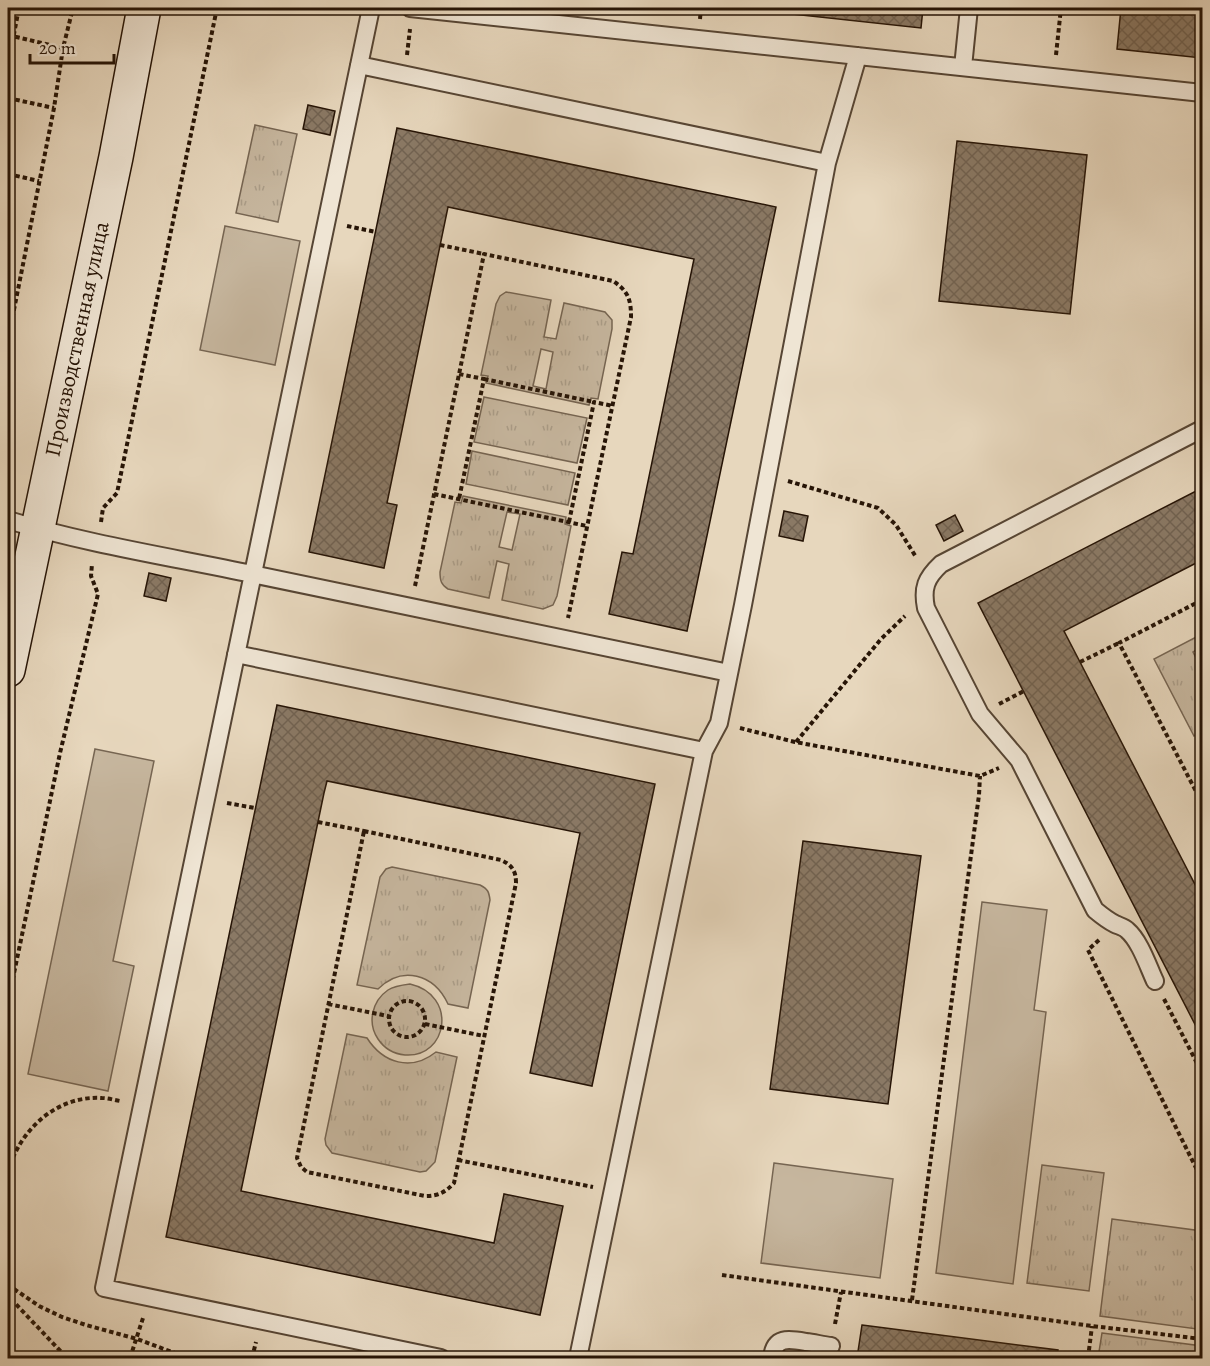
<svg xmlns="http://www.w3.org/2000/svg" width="1210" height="1366" font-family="Alegreya,serif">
<defs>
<pattern id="park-tufts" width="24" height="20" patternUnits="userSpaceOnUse" patternTransform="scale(1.5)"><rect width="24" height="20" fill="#c6b69e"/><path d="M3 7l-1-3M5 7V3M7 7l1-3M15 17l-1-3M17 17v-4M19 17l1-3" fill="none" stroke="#aa9c87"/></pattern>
<pattern id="building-cross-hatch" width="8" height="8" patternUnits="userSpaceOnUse" patternTransform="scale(1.5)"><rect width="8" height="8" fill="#8a7965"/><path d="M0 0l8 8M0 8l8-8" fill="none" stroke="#716251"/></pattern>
</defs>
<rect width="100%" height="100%" fill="#e7d7bd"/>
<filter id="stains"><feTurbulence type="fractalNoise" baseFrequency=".00333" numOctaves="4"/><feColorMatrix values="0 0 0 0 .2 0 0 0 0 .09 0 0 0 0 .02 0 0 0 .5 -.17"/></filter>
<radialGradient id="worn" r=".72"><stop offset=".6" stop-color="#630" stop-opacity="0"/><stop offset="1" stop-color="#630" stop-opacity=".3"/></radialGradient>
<!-- grass -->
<path fill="#c6b69e" stroke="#766552" stroke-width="1.5" d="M225,226L300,241L275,365L200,350Z
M95,749L154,761L113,961L134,966L108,1091L28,1074Z
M982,902L1047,910L1034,1010L1046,1012L1013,1284L936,1273Z
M774,1163L893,1179L880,1278L761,1263Z"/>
<!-- park -->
<path fill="url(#park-tufts)" stroke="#766552" stroke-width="1.5" fill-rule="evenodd" d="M255,125L297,134L278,222L236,213Z
M506,292L551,300L544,337L556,339L564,303L605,312L612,320V329L598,399L591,398L589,405L486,383L488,376L481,375L496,304L500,296ZM541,349L553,352L546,389L533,386Z
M484,397L587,418L577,463L474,442Z
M472,451L575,473L568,505L466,484Z
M463,496L566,517L565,524L571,526L557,596L553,605L543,609L502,600L509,564L497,561L489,598L448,589C441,585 440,580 440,572L455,502L461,503ZM507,512L520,514L512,550L499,547Z
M1202,634V646L1193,652L1202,670V732L1194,736L1154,659Z
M392,867L480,885C488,889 489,892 490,900L468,1008L448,1004C434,974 402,965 378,989L357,985L380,877L386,869Z
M410,984C458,995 448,1058 405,1055C394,1054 384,1048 378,1039C367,1023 372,1001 388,990C394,986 402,985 410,984Z
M347,1034L367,1038C383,1063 411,1072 436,1052L457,1057L435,1162L426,1171L420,1172L332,1153L326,1145L325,1139Z
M1042,1165L1104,1173L1089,1291L1027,1283Z
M1112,1219L1202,1231V1288L1197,1329L1100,1316Z
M1102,1333L1202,1346V1358H1098Z"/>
<!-- building -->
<path fill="url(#building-cross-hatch)" stroke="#261406" stroke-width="1.5" d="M736,8H923L921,28Z
M1121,8H1202V58L1117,49Z
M308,105L335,111L330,135L303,129Z
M397,128L776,207L687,631L609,614L622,552L633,554L694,259L622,244L448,207L387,503L397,505L384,568L309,552Z
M957,141L1087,155L1070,314L939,301Z
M1202,488V560L1064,631L1202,898V1038L978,603Z
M784,511L808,516L803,541L779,536Z
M955,515L963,531L944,541L936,525Z
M149,573L171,578L166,601L144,596Z
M277,705L655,784L592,1086L530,1073L580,833L327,781L324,793L241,1191L494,1243L504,1194L563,1206L540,1315L166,1237Z
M803,841L921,856L888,1104L770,1089Z
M862,1325L1058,1350L1057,1358H857Z"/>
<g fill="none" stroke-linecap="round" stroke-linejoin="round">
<defs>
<path id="lane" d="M371,8L104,1288L441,1358
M410,8L1202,93
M359,65L827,163L743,605L719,723L704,751L578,1358
M963,67L969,8
M827,163L858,56
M8,520C87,544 171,557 252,574
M252,574L729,673
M236,654L704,751
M1155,981C1148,966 1140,941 1127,930C1124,927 1119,926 1115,924C1107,920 1101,915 1095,910L1019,760L980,714L926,608C922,588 926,578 941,564L1202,429
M772,1358C774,1336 789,1339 806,1342C814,1343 823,1345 831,1346"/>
<path id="secondary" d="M8,670L116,157L144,8"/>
</defs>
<!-- lane casing -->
<use href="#lane" stroke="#564534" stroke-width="20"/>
<!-- secondary casing -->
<use href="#secondary" stroke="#261406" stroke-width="36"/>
<!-- path -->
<path stroke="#261406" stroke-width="4" stroke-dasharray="4.5 3" stroke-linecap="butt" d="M700,19L701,8
M8,35L63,48
M407,55L410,29
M1056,55L1061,8
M8,65L19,8
M8,98L54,108
M8,174L39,181
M347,226L376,232
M440,245L484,254
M8,340L54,108L63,48L73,8
M459,374L484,379L459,499
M484,379L594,402
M788,481L878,508L896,525L916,557
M434,494L587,526
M101,522L103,508L117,493L217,8
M569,522L594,402L613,406
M415,586L484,254L613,281C628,291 631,299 631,317L568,618
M1202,600L1119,643L1202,803
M1080,662L1119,643
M999,704L1024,691
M740,728L795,742L980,776L999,768
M796,742L881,639L905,616
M1196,791L1202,787
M227,803L255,808
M318,822L364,831
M364,831L501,860C512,865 516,871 516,883L454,1183C445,1193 437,1196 425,1196L307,1172L301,1167L297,1158Z
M1099,940L1088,950L1202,1180
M1164,999L1202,1073
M389 1019a18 18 0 1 1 36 0a18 18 0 1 1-36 0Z
M8,1002L60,753L98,594L91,576L92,564
M328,1004L388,1016
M425,1024L484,1036
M458,1160L593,1187
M8,1172C19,1131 56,1095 102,1098C108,1098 114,1100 120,1101
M722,1275L1092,1326L1202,1339
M14,1289L39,1306L62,1317L86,1325L137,1339L188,1358
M11,1299L67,1358
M912,1300L979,795L980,776
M835,1324L841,1292
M130,1358L143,1318
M252,1358L256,1342
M1088,1358L1092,1326"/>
<!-- lane -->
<use href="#lane" stroke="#efe5d4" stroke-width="16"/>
<!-- secondary -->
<use href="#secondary" stroke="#efe5d4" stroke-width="33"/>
</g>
<g text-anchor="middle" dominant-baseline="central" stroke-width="6" stroke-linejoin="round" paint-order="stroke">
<!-- street labels -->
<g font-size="22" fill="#261406" stroke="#efe5d4">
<text transform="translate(77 339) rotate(-78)">Производственная улица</text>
</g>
</g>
<!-- margin -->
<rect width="1210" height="1366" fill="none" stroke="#e7d7bd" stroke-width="30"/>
<rect x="9" y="9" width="1192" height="1348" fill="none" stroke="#261406" stroke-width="3"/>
<rect x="15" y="15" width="1180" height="1336" fill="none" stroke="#261406" stroke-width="1.5"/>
<!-- scale -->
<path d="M30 54v9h84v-9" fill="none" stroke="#261406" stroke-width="3"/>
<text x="39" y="54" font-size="18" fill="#261406" stroke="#efe5d4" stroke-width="4.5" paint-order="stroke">20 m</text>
<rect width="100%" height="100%" filter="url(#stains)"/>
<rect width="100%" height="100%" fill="url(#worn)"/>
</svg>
